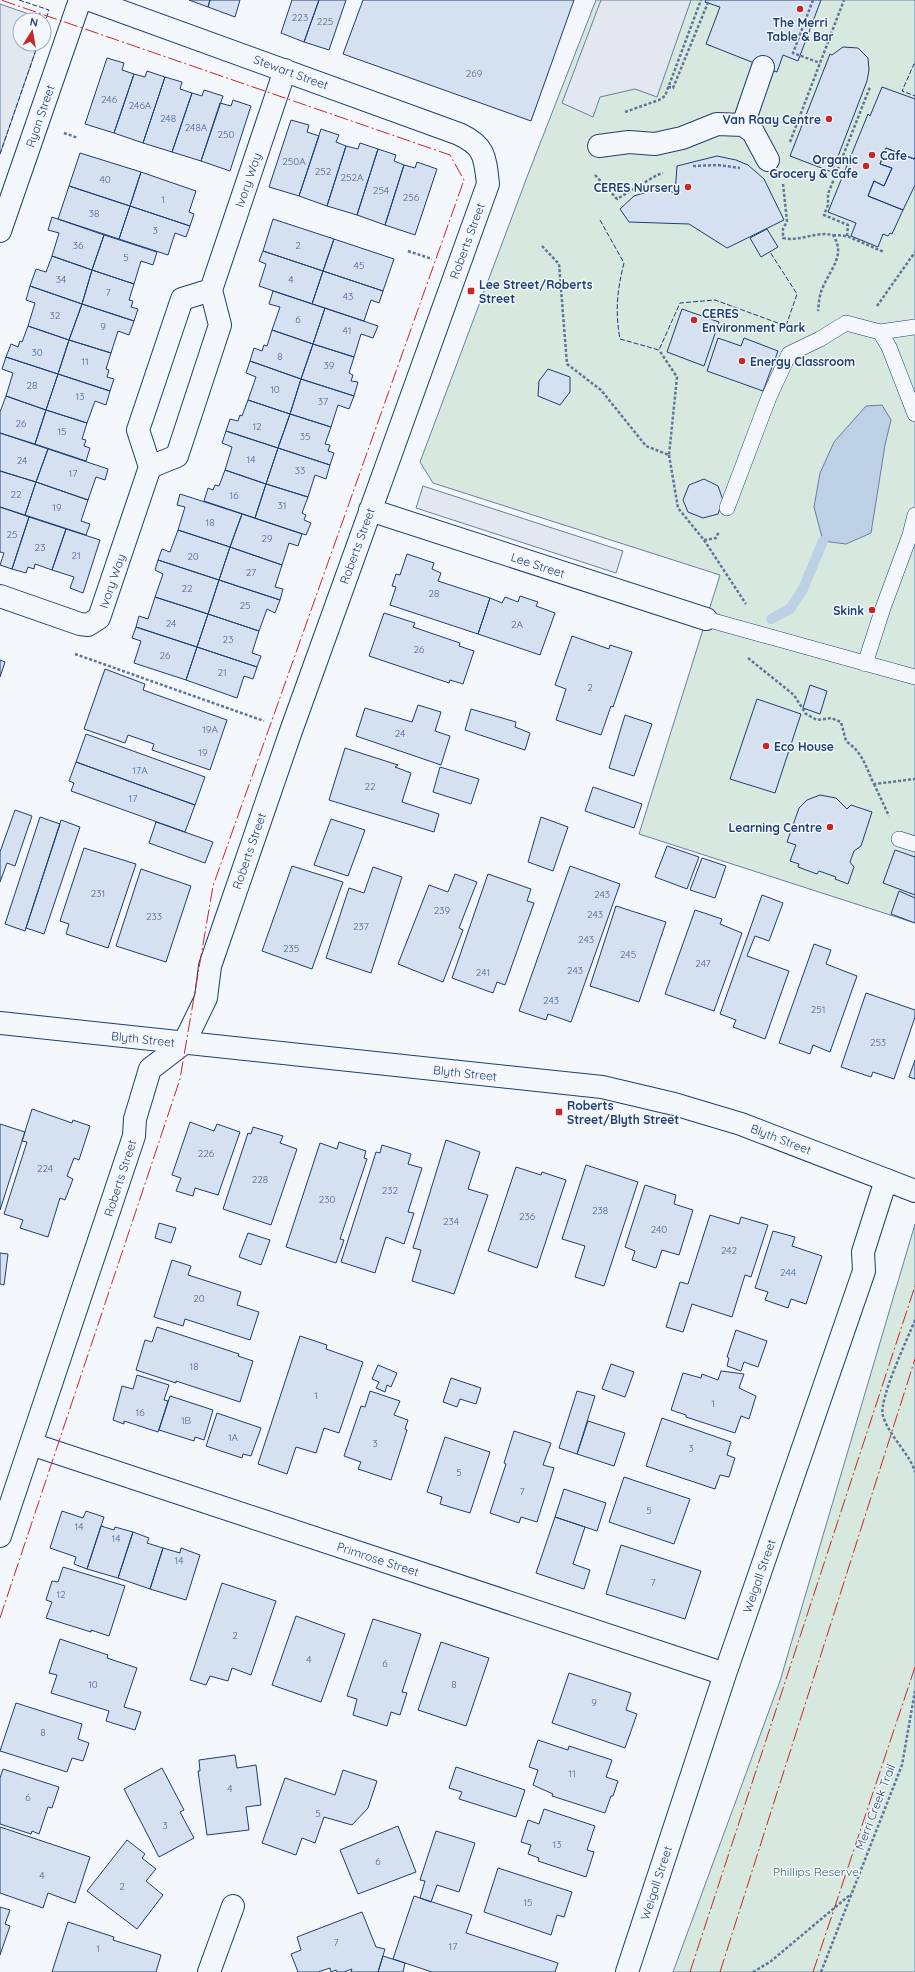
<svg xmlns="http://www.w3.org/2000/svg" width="915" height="1972" font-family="Quicksand,sans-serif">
<rect width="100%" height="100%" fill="#f4f7fb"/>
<!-- green -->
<path fill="#d7e8df" stroke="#687fa3" d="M596,0H915V923L639,834L720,575L433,483L420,462L527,177Z
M915,1224V1972H673L780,1681Z"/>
<!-- parking -->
<path fill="#e3e8f0" stroke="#687fa3" d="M601,0H691L657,97L635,89L600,97L593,117L562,103Z
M0,4L46,20L44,25V20H20V44H38L0,154Z
M423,486L623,551L616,573L416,508Z"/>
<!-- water -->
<path fill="#bed0e5" stroke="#687fa3" d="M882,405L891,420L885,445L871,533L846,544L823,541L814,507L820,473L834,442L866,406Z"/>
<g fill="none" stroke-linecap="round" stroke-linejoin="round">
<!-- stream -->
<path stroke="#bed0e5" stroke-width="10" d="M771,619L790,609L803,589L823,541"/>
</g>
<!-- building -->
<path fill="#d5e0f0" stroke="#1d3f73" d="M189,0H210L208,7Z
M210,0H240L235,17L208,7Z
M292,0H319L304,42L281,33Z
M319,0H346L329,50L304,42Z
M363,0H574L531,121L343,54Z
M706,0H821L798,61L783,55L777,72L706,44L720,7L705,2Z
M843,47L858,48L868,58L869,70L867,81L832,172L790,156L830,54L832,55Z
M107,58L124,63L122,70L134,74L114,133L85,124Z
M147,71L165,77L143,143L114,133L134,74L145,77Z
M165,77L182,82L180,89L192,93L172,152L143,143Z
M882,87L915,99V157L914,159L886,148L880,164L892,168L884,186L874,181L868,196L903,210L892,234L890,233L888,236L883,234L878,247L851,236L856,223L828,212L868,114L870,116Z
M204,90L223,96L201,161L172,152L192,93L202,96Z
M233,100L251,106L230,171L201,161L220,103L231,106Z
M291,120L309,125L307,132L319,136L299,196L269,187Z
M321,129L339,135L336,142L346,146L327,206L299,196Z
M360,143L378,149L357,215L327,206L346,146L358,149Z
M886,148L914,159L915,157V185L903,210L868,196L874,181L884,186L892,168L880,164Z
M378,149L396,155L394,161L404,165L385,225L357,215Z
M80,153L141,172L130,206L69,186Z
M717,156L736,160L748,165L764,179L784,220L727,248L689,224L629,222L620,209L634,196L650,191L662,188L675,193L677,166Z
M417,162L437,169L415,235L385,225L404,165L415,168Z
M141,172L196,191L189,212L194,214L190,226L130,206Z
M69,186L130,206L119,239L58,219Z
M130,206L190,226L186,237L175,233L168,255L119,239Z
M52,217L104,235L92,270L52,256L59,233L48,230Z
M273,219L334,239L323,271L263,251Z
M767,229L778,247L761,257L750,238Z
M104,235L157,252L153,265L141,261L134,284L92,270Z
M334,239L394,259L383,291L323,271Z
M263,251L323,271L312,304L259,286L266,264L259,261Z
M52,256L92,270L82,304L30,286L36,269L46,272Z
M92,270L134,284L129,300L133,301L131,307L138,309L134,321L82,304Z
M323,271L383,291L379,303L371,300L364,321L312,304Z
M30,286L82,304L69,340L28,326L35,303L26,300Z
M273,291L325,308L313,344L272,330L280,307L269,304Z
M82,304L134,321L129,335L118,331L111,353L69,340Z
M325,308L378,326L373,338L361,334L354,357L313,344Z
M682,309L719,322L704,366L667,352Z
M28,326L69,340L58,374L6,357L11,344L18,347L20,341L22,342Z
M272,330L313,344L301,379L250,361L254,348L262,351L264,345L267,346Z
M718,338L741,346L744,338L778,351L763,391L707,371Z
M69,340L111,353L106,369L109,370L107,377L114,379L110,391L58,374Z
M313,344L354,357L349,373L353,375L351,381L358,382L354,396L301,379Z
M6,357L58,374L46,410L6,396L13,373L2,369Z
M250,361L301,379L290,414L248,400L256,377L246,373Z
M548,369L570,377V392L560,405L538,396L539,381Z
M58,374L110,391L106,405L95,401L87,423L46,410Z
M301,379L354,396L349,409L338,405L331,427L290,414Z
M6,396L46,410L35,444L0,433V412Z
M248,400L290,414L278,448L226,431L230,419L238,421L240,415L242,416Z
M46,410L87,423L82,439L86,440L84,446L90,448L86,461L35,444Z
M290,414L331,427L325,444L330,445L328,451L334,453L330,465L278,448Z
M226,431L278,448L266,484L225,470L232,447L222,443Z
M0,433L48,449L36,482L0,471Z
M278,448L330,465L326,479L315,475L308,497L266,484Z
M48,449L108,469L105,480L96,477L88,500L36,482Z
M225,470L266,484L255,518L204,501L208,488L213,490L215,485L219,486Z
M0,471L36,482L25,515L0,507Z
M704,479L718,486L723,500L718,514L703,518L688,512L683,500L689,485Z
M36,482L88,500L81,521L90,524L86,535L25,515Z
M266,484L308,497L302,513L306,515L304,520L311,523L306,535L255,518Z
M180,494L242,514L230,547L178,530L185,507L177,505Z
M0,507L29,517L12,569L0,565L4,553L0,552Z
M242,514L302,534L298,546L289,543L282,565L230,547Z
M29,517L66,529L52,570L35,564L34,569L28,567L26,573L12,569Z
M66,529L100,540L83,593L70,588L74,577L52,570Z
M178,530L230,547L219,580L158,560L162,549L170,552Z
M230,547L282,565L275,587L283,589L280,600L219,580Z
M407,554L434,563L432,569L441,573L438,581L490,598L478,634L390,605L396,587L392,586L396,574L400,575Z
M158,560L219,580L208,614L155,597L163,574L155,570Z
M219,580L280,600L275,613L267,609L259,631L208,614Z
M520,596L538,602L536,606L555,613L540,655L478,634L490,598L502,603L505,597L518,602Z
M155,597L208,614L197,647L136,627L139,616L148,619Z
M384,613L415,623L413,627L460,643L459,646L474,651L463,684L450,680L449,683L369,656Z
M208,614L259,631L252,653L261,656L257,667L197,647Z
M136,627L197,647L186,680L134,663L141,641L132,638Z
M572,636L609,649L610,645L632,652L613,707L611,706L601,735L556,720L566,689L555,685Z
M197,647L257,667L253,679L244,676L237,698L186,680Z
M0,660L5,662L0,677Z
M105,669L145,684L143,690L227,720L210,770L152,750L154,744L128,735L125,743L84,729Z
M810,685L827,691L820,714L803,708Z
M757,699L801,714L775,793L730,779Z
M418,705L441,712L435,731L450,736L441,765L356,736L365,708L412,722Z
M471,709L516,722L515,727L530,733L525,750L465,730Z
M625,715L652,724L634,776L609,768Z
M86,734L205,777L195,805L76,762Z
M345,748L398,765L395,767L411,773L402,802L439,814L434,832L329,800Z
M76,762L195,805L185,832L71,791L74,783L69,781Z
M440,767L479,779L471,804L433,792Z
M593,787L642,804L634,828L585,811Z
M820,795L836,798L847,809L851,805L872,812L861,846L854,851L850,862L854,867L848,884L835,879L836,877L819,871L817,874L798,867L799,864L790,861L796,845L787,842L799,808L807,800Z
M15,810L32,816L15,866L7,863L0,882V852Z
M40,817L60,824L25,931L5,924Z
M541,817L568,827L553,871L528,862Z
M331,819L365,830L348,876L314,865Z
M61,820L80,827L44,934L26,928Z
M156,822L213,842L205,863L149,843Z
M667,846L699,857L687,889L655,877Z
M84,848L136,864L108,948L66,934L69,924L60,921Z
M895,850L915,857V895L883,883Z
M702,858L726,866L715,898L690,890Z
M292,866L343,882L312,969L262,951Z
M570,866L620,884L571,1022L548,1014L546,1020L519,1011Z
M373,867L402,877L371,973L326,958L349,888L364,893Z
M141,869L191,886L166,962L116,946Z
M455,874L477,882L459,928L463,930L443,982L398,964L429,885L448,892Z
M488,874L531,889L527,901L534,903L505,985L497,982L493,993L452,978Z
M899,891L915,898V923L891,914Z
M762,895L783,903L769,941L755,936L747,956L789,971L765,1039L733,1027L736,1020L720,1014Z
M616,906L666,922L639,1002L590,986Z
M695,910L722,919L720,924L742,933L714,1011L665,994Z
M814,944L831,950L826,964L857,976L830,1052L813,1045L810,1054L779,1043Z
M866,993L915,1010V1017L894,1079L873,1072L871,1077L841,1067Z
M915,1060V1079L909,1077Z
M32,1109L72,1123L73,1120L90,1126L79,1160L74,1158L67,1176L73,1179L65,1200L60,1198L48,1237L20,1228L23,1220L4,1214L27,1142L22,1141Z
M190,1122L214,1131L217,1124L240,1132L218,1195L195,1188L193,1196L176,1191L181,1178L172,1175Z
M0,1124L25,1132L0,1210Z
M253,1127L283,1136L280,1143L297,1149L271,1225L223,1209L248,1133L251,1134Z
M446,1140L480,1152L468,1189L488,1195L454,1294L412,1281L421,1250L413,1248Z
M339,1142L366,1151L364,1158L367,1159L340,1239L344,1240L336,1263L286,1247L320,1143L337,1149Z
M382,1145L411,1154L408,1164L422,1168L408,1212L414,1213L404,1244L386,1237L375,1273L341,1262L376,1152L380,1153Z
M586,1165L638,1182L604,1286L575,1277L585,1246L562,1239Z
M516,1167L541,1175L542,1172L566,1180L537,1268L488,1251Z
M645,1185L676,1195L674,1204L693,1210L679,1255L662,1250L656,1268L632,1260L635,1251L625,1247Z
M710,1215L739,1224L741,1217L768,1225L751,1277L745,1275L732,1317L692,1304L683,1332L666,1327L680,1282L688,1284Z
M159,1223L176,1228L171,1243L155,1238Z
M773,1231L795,1237L792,1246L822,1256L806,1304L791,1299L788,1308L765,1300L768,1292L755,1288Z
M248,1233L270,1240L261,1265L239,1257Z
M0,1253L8,1254L4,1285L0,1284Z
M172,1260L191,1266L188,1275L241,1292L237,1305L259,1312L250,1340L185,1319L183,1326L154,1317Z
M157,1327L239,1354L238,1356L253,1361L240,1402L176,1381V1383L136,1370L145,1340L152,1342Z
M736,1330L767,1341L758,1367L744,1362L741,1371L727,1366L729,1358L727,1357Z
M300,1336L327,1345L326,1349L363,1362L339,1433L324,1428L316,1453L296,1447L287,1474L258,1464Z
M611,1364L634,1372L625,1397L602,1389Z
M378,1365L397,1373L391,1387L387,1385L385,1392L376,1388L379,1382L372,1379Z
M721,1371L744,1374L739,1388L756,1396L749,1419L741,1416L735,1433L686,1417V1415L671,1410L683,1373L701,1378L702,1374L718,1380Z
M137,1375L169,1385L164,1400L168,1401L158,1432L124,1421V1424L113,1420L122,1386L133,1389Z
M451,1378L481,1388L476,1404L460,1399L457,1407L443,1402Z
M370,1391L400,1401L394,1415L408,1420L405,1429L407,1430L391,1480L358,1469L361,1462L344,1456L361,1406L365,1407Z
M577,1391L595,1396L577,1454L559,1448Z
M170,1396L213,1410L204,1440L195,1437L194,1441L159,1430Z
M217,1413L261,1428L251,1456L243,1454L242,1458L206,1446Z
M662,1418L731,1442L727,1455L735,1458L729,1477L720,1475L715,1489L646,1466Z
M588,1421L625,1433L614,1466L577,1454Z
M514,1431L551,1443L543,1465L554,1468L537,1522L521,1517L519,1523L490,1513L506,1464L504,1463Z
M445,1437L490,1452L470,1513L440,1504L442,1497L427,1492Z
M624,1477L690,1499L674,1544L609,1522Z
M564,1489L606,1503L597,1531L555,1517Z
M62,1511L83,1518L86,1511L104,1517L87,1569L74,1564L76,1557L50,1548Z
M555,1517L585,1527L573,1564L590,1570L584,1589L536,1573Z
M101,1526L114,1530L115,1527L133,1532L118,1578L87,1569Z
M133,1532L149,1538L147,1543L163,1548L150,1589L118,1578Z
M621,1545L701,1571L685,1619L606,1594Z
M163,1548L180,1553L181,1548L200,1555L186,1600L150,1589Z
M63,1567L125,1586L109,1636L91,1630V1632L46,1618L52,1602L46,1600L52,1581L58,1582Z
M222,1583L276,1601L251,1675L232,1668L228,1681L210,1676L206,1685L190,1680Z
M296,1616L345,1634L321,1702L272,1685Z
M373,1619L421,1634L402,1692L407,1693L400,1715L391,1712L387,1726L353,1715L357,1699L347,1696Z
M60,1639L108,1655L107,1658L137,1668L124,1707L141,1712L135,1730L106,1721L109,1711L51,1693L57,1675L49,1673Z
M441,1642L489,1658L466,1726L418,1710Z
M569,1673L631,1693L626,1710L637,1714L625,1748L552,1723Z
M16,1703L82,1724L78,1739L89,1743L83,1761L72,1758L67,1772L0,1751Z
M538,1740L568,1750L569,1746L612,1760L606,1777L618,1781L613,1796H611L605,1813L552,1796L553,1794L533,1785L538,1770L529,1767Z
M235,1755L237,1768L256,1765L261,1805L246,1807L249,1830L207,1835L198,1771H200L199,1760Z
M456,1767L525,1790L516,1817L459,1799L462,1792L449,1788Z
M162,1768L184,1810L180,1812L194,1838L159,1857L124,1789Z
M3,1769L59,1787L52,1808L48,1807L39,1834L32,1831L31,1834L0,1824V1778Z
M343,1770L377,1781L368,1808L352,1825L324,1817L315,1843L302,1838L296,1855L262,1843L285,1778L335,1795Z
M544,1809L595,1826L587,1850L594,1852L586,1877L538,1861L539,1858L528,1854L531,1845L521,1842L528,1820L539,1824Z
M398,1826L416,1872L358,1894L340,1850Z
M0,1827L90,1857L75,1903L48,1893L43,1908L0,1893Z
M436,1831L475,1843L459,1892L437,1885L431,1902L420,1898L425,1881L420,1880Z
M127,1840L145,1854L142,1858L156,1869L146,1881L163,1895L137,1929L87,1891Z
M498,1868L572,1892L564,1917L557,1915L551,1935L484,1912Z
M414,1896L472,1915L466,1933L558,1963L555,1972H432L393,1959Z
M0,1907L10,1910L5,1924L10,1926L0,1955Z
M362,1912L376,1947L385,1949L378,1972H351L352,1969L344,1972H337L336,1970L331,1972L330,1968L318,1972H298L291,1954L301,1950L297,1937Z
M68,1922L114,1937L113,1940L161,1955L156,1972H52Z
M383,1956L405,1963L403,1972H378Z"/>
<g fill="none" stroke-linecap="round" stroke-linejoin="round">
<defs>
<path id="lane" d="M880,332L915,327
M727,508L769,397L789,354L820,339L846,323L880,332L889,347L915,414
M706,619L915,677
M865,664L883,608L910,535L915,515
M899,839L915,844"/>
<path id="street" d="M743,125L763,67
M599,146L629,142L655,144L682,138L717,124L743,125L753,132L768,160
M0,231L80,0
M211,290L220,325L177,456L150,467L138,430L182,299Z
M211,290L285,70
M370,510L706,619
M0,596L80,624L88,625L99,618L150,467
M31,1444L725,1674
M0,1536L134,1136L135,1119L150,1069L184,1043L206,998L210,966L291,731L488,184C485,157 485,146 459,134L90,0
M209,1972L233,1906
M627,1972L725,1674L864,1271L863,1252L886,1180"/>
<path id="secondary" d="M0,1023L602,1087L674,1104L741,1124L915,1191"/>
</defs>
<!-- lane casing -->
<use href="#lane" stroke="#1d3f73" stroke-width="16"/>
<!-- street casing -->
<use href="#street" stroke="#1d3f73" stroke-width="24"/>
<!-- secondary casing -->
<use href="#secondary" stroke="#1d3f73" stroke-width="24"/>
<!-- path -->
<path stroke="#5e769c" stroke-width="2.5" stroke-dasharray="3 2" stroke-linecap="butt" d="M813,0L793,53L820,63
M668,87L673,88L709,0
M625,112L659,100L665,96L701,0
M64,133L78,138
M790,142L844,0
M693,166L718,165L740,168
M595,175L617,199L657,175L663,173
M783,184L787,221L783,229V238C800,242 815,231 833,235C846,255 831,268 823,287C819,295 819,303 818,311
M833,235L847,236L884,252
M847,236L848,225L824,215L828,205V194L870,87
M542,246L559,264L567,364L601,390L646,446L669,455L677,377L659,350
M408,251L432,259
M877,306L915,252
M669,455L678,508L704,540L746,604
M704,540L716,538L719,531
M75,654L264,721
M748,658L794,695L806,714L817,720L831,718L841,722L846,741C864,754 865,766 874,784L915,779
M874,784L889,816
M915,1320C908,1338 878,1400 883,1416C889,1436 910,1454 915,1472
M753,1972L770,1962L851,1894
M821,1972L902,1765L915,1691"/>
<!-- lane -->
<use href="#lane" stroke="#f4f7fb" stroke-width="15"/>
<!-- street -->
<use href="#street" stroke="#f4f7fb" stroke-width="22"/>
<!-- secondary -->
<use href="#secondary" stroke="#f4f7fb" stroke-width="22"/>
<!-- fence -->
<path stroke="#1d3f73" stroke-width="1" stroke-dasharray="5 2" stroke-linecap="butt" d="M19,0L49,10L44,25
M915,64H914L902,91L915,96
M0,154L38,44
M600,220L624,263C617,291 615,311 620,339L659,350L680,303L715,300L786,326L797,294L770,252"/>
<!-- power -->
<path stroke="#c62828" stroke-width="1" stroke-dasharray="14 3 2 3" stroke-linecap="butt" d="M0,1618L180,1079L213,886L464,180L450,155L1,0
M690,1972L915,1286
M720,1972L915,1359
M813,1972L915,1667"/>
</g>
<!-- markers -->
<g fill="#c62828" stroke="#f4f7fb" stroke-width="1.5">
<circle cx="800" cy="9" r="4"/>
<circle cx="829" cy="119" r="4"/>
<circle cx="872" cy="155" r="4"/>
<circle cx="866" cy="166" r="4"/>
<circle cx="688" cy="187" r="4"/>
<rect x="467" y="287" width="8" height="8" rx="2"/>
<circle cx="694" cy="320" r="4"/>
<circle cx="742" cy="361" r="4"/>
<circle cx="872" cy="610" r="4"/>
<circle cx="766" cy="746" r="4"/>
<circle cx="830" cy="827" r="4"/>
<rect x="555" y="1108" width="8" height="8" rx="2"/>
</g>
<g text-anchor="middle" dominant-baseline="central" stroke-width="3" stroke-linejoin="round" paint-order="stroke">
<!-- number labels -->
<g font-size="10" fill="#4b6792">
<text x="300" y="17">223</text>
<text x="325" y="21">225</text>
<text x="474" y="73">269</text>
<text x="109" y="99">246</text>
<text x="140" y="105">246A</text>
<text x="168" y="118">248</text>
<text x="196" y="127">248A</text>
<text x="226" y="134">250</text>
<text x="294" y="161">250A</text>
<text x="323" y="171">252</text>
<text x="352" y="177">252A</text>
<text x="105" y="179">40</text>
<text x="381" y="190">254</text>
<text x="411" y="197">256</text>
<text x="163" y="199">1</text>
<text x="94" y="213">38</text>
<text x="155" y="230">3</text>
<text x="78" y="245">36</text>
<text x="298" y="245">2</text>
<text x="126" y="257">5</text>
<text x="359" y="265">45</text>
<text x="61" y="279">34</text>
<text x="291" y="279">4</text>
<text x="108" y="292">7</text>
<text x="348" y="296">43</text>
<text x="55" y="315">32</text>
<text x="298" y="319">6</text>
<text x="103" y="326">9</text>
<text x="347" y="330">41</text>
<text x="37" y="352">30</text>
<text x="280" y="356">8</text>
<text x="85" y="361">11</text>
<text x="329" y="365">39</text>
<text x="32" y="385">28</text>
<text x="275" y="389">10</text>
<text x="80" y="396">13</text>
<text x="323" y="401">37</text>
<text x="21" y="423">26</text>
<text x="257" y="426">12</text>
<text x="62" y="431">15</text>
<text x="305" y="436">35</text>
<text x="251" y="459">14</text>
<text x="22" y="460">24</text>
<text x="300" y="470">33</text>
<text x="73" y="473">17</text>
<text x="16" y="494">22</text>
<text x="234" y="495">16</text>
<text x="282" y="505">31</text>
<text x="57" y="507">19</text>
<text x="210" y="522">18</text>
<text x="12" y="534">25</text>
<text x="267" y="538">29</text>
<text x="40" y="547">23</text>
<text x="76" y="555">21</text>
<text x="193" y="556">20</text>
<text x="251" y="572">27</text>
<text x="187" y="588">22</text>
<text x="434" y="593">28</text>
<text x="245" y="605">25</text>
<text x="171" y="623">24</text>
<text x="517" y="624">2A</text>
<text x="228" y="639">23</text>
<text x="419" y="649">26</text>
<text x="165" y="655">26</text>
<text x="222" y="672">21</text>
<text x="590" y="687">2</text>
<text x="210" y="729">19A</text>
<text x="400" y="733">24</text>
<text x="203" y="752">19</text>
<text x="140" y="770">17A</text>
<text x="370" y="786">22</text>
<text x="133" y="798">17</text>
<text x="98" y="893">231</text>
<text x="602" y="894">243</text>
<text x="442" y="910">239</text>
<text x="595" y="914">243</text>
<text x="154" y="916">233</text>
<text x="361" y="926">237</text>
<text x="586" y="939">243</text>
<text x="291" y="948">235</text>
<text x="628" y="954">245</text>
<text x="703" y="963">247</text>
<text x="575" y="970">243</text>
<text x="483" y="972">241</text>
<text x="551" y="1000">243</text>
<text x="818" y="1009">251</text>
<text x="878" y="1042">253</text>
<text x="206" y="1153">226</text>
<text x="45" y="1168">224</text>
<text x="260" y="1179">228</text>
<text x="390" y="1190">232</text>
<text x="327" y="1199">230</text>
<text x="600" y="1210">238</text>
<text x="527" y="1216">236</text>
<text x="451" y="1221">234</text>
<text x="659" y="1229">240</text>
<text x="729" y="1250">242</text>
<text x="788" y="1272">244</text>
<text x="199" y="1298">20</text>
<text x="194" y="1366">18</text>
<text x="316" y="1395">1</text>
<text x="713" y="1403">1</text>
<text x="140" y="1412">16</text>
<text x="186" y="1420">1B</text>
<text x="233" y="1437">1A</text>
<text x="375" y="1443">3</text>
<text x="691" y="1448">3</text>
<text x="459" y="1472">5</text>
<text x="522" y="1491">7</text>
<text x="649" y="1510">5</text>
<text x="79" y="1526">14</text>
<text x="116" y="1538">14</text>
<text x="179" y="1560">14</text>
<text x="653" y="1582">7</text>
<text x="61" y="1594">12</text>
<text x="235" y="1635">2</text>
<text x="309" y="1659">4</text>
<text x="385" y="1663">6</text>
<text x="93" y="1684">10</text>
<text x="454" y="1684">8</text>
<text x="594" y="1702">9</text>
<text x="43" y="1732">8</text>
<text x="572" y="1773">11</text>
<text x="230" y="1788">4</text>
<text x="28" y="1797">6</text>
<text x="318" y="1813">5</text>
<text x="165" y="1825">3</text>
<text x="557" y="1844">13</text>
<text x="378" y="1861">6</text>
<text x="42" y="1875">4</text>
<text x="122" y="1886">2</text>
<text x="528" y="1902">15</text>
<text x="336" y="1942">7</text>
<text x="453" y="1946">17</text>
<text x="98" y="1948">1</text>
</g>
<!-- poi labels -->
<g font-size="12" font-weight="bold" fill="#1d3f73" stroke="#f4f7fb" text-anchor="start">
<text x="800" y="22" text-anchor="middle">The Merri<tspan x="800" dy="14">Table &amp; Bar</tspan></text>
<text x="821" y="119" text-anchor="end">Van Raay Centre</text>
<text x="880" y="155">Cafe</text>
<text x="858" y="159" text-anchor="end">Organic<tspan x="858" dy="14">Grocery &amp; Cafe</tspan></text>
<text x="680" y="187" text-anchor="end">CERES Nursery</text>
<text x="479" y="284">Lee Street/Roberts<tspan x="479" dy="14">Street</tspan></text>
<text x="702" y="313">CERES<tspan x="702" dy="14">Environment Park</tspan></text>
<text x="750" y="361">Energy Classroom</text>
<text x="864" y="610" text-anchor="end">Skink</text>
<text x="774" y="746">Eco House</text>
<text x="822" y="827" text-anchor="end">Learning Centre</text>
<text x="567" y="1105">Roberts<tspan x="567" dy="14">Street/Blyth Street</tspan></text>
</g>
<!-- street labels -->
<g font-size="12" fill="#1d3f73" stroke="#f4f7fb">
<text transform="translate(291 72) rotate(20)">Stewart Street</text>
<text transform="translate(40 116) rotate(-71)">Ryan Street</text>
<text transform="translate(248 180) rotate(-71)">Ivory Way</text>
<text transform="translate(467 241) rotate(-70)">Roberts Street</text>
<text transform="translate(357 546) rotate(-70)">Roberts Street</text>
<text transform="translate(538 565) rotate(18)">Lee Street</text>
<text transform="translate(112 581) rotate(-71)">Ivory Way</text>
<text transform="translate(249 851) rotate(-71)">Roberts Street</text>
<text transform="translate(143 1039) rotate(6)">Blyth Street</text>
<text transform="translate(465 1073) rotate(6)">Blyth Street</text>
<text transform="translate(781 1139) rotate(21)">Blyth Street</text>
<text transform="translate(120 1178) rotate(-72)">Roberts Street</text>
<text transform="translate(378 1559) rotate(18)">Primrose Street</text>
<text transform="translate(759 1576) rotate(-71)">Weigall Street</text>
<text transform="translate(875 1807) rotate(-69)">Merri Creek Trail</text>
<text transform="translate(656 1883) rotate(-72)">Weigall Street</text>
</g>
<!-- park labels -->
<g font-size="12" fill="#2c6c60" stroke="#f4f7fb">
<text x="816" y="1871">Phillips Reserve</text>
</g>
</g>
<!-- north arrow -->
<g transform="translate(32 32) rotate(11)"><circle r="19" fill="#f4f7fb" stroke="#9eadc5"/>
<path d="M0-3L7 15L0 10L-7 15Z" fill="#c62828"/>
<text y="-6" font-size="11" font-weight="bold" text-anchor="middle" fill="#1d3f73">N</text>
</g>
</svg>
